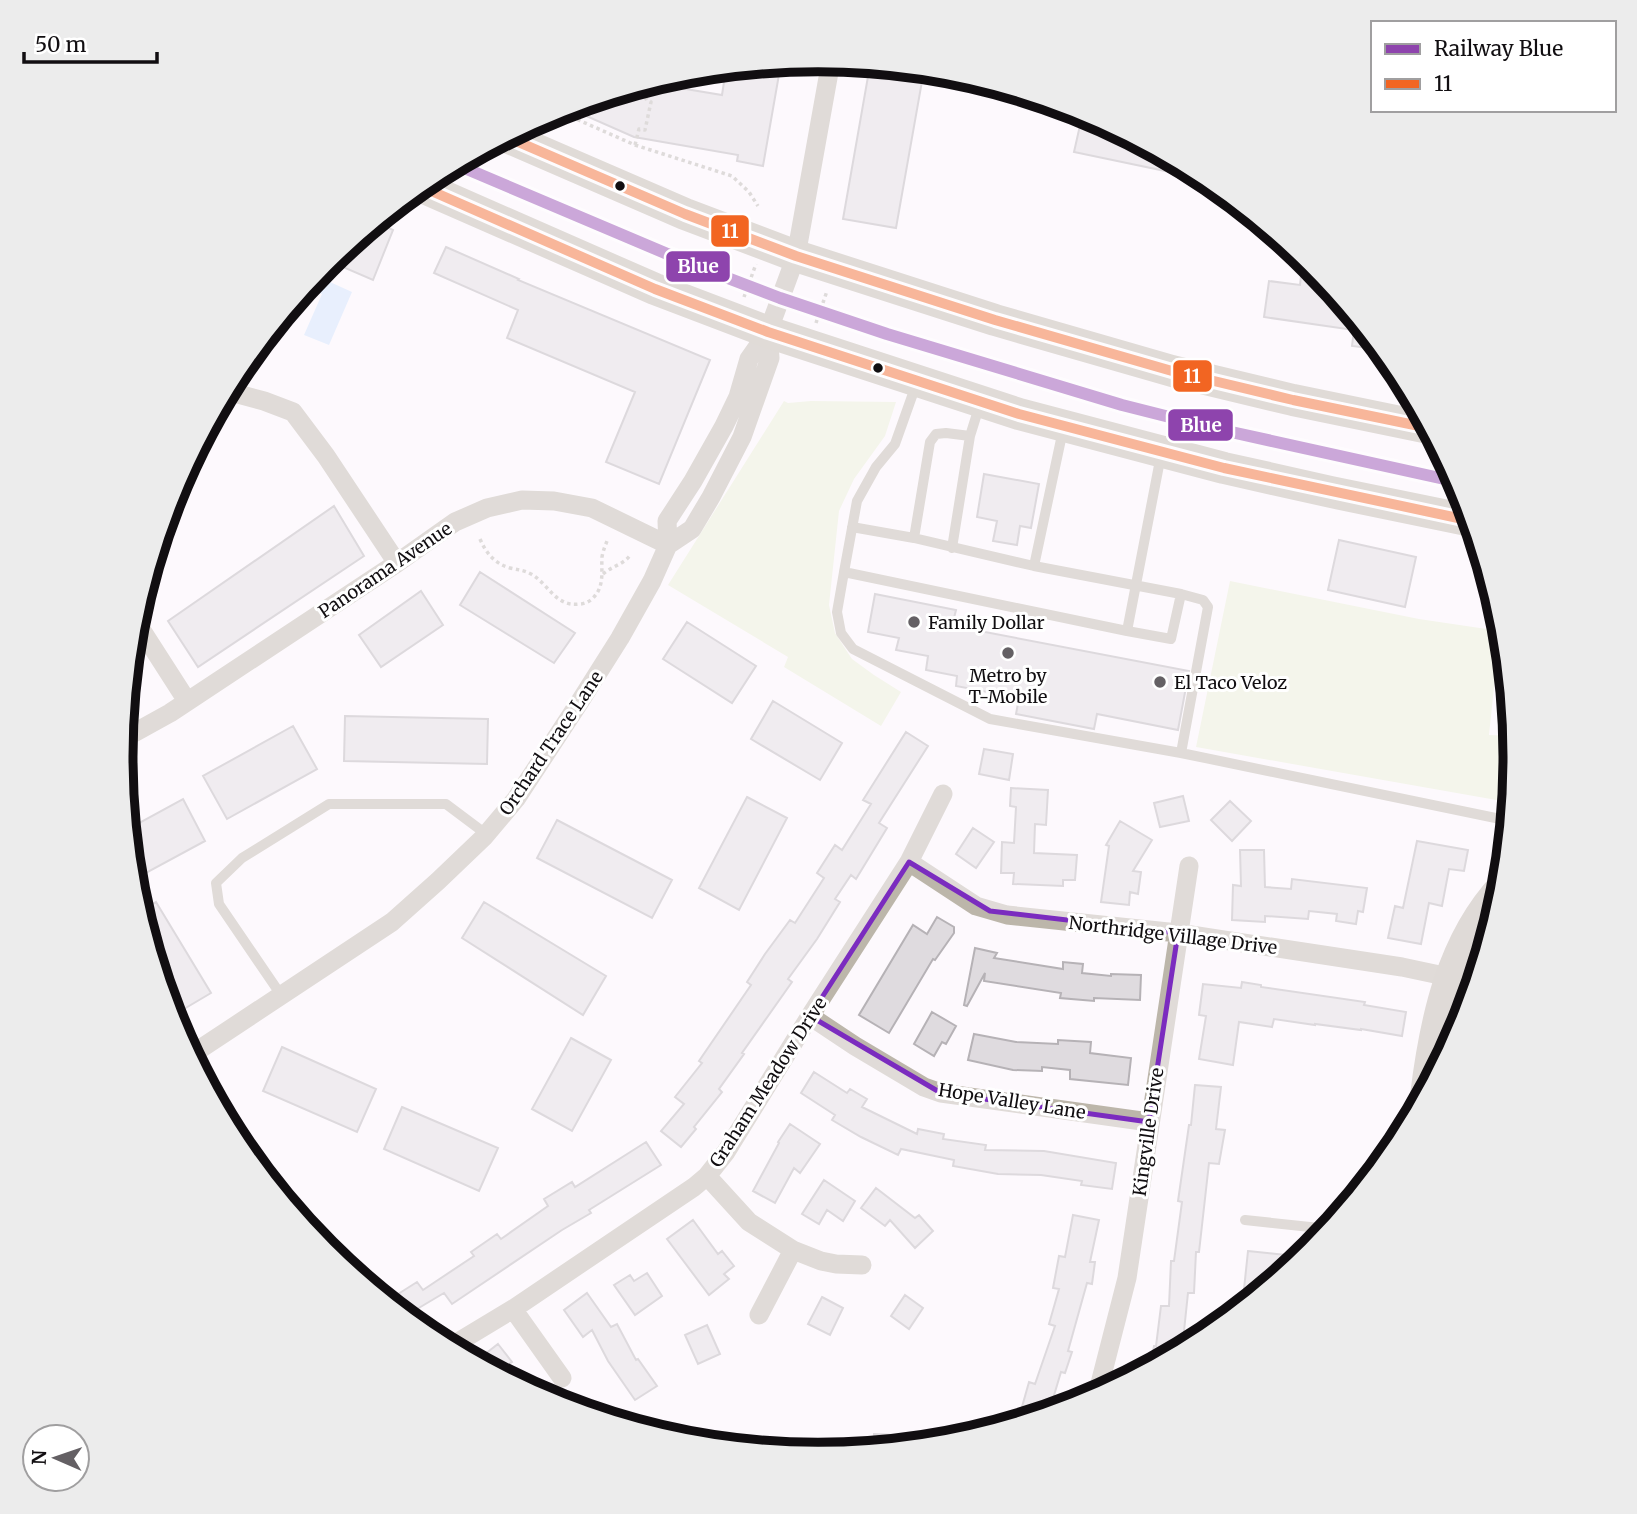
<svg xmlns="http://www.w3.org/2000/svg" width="1637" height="1514" font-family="Merriweather,serif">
<rect width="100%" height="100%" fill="#fdf9fd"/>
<!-- green -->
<path fill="#e9efd5" d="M784,401L788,403L811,401L896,402L885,436L854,479L839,511L829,605L835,633L852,659L874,675L901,692L881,726L784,667L788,657L668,585Z
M1230,581L1419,619L1500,631L1489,735L1514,736L1516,757L1512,794L1502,801L1196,747Z"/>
<!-- water -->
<path fill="#cee3fc" d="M319,277L352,292L329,345L304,335L322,294L313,290Z"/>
<!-- building -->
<path fill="#dfdbdf" stroke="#b6b2b6" stroke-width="2" d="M781,63L763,166L737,161L738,155L634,137L568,108L650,83L722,95L726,69Z
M870,65L924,70L896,228L843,219Z
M1083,112L1173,159L1170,172L1074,152Z
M376,222L393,230L373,280L329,261Z
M446,247L519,279L518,280L710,360L659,484L606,462L635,392L507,338L518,310L434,273Z
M1301,276L1325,280L1383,350L1352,346L1354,330L1264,317L1269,281L1300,285Z
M984,474L1039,484L1031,528L1020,526L1017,545L993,541L997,521L977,517Z
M334,506L364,556L198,667L168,621Z
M1339,540L1416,557L1405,607L1328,590Z
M480,572L575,633L554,663L460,605Z
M421,591L443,625L381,667L359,635Z
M875,594L956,610L954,618L971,621L969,629L1189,671L1178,730L1097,714L1094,729L1016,714L1019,698L956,686L957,676L926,670L928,656L896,650L899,638L868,632Z
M687,622L756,666L732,703L663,659Z
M773,701L842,743L820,780L751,739Z
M345,716L488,719L487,764L344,761Z
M293,726L317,769L227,819L203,776Z
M906,732L928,746L879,823L887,828L856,879L851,875L835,899L840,902L817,939L788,979L792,982L742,1053L744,1054L719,1089L722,1092L694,1127L696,1129L681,1147L661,1131L684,1104L675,1097L702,1063L699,1061L751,985L747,982L765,954L790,920L795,923L824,878L817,873L835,845L842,850L871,804L863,800Z
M984,749L1013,754L1009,780L979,774Z
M1011,788L1048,790L1046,825L1035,824L1034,853L1077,855L1075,880H1063V886L1013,884L1014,873H1001L1002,842L1014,843L1016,807L1010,806Z
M1183,796L1189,821L1160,827L1154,803Z
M747,797L787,818L739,910L699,888Z
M183,799L205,841L133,880L128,829Z
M1230,801L1251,821L1232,841L1211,820Z
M557,820L672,880L652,918L537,858Z
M1120,821L1152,840L1133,871L1141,872L1138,894L1130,892L1129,905L1101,902L1109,846L1106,845Z
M973,828L994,842L976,868L956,854Z
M1417,841L1468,850L1464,871L1449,869L1442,906L1429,903L1421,944L1388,938L1395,906L1403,908Z
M1240,850H1264L1265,887L1291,889L1292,879L1367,888L1363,912L1358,911L1356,924L1336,921L1337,914L1309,911L1308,919L1265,916V922L1232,920L1233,885L1241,886Z
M156,902L211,993L172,1016L140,912Z
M484,902L606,976L583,1015L462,938Z
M937,917L954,927V933L935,960L933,959L889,1033L859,1015L913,925L927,934Z
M975,948L997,953L994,958L1063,969V962L1083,964L1082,973L1111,976V974L1141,975L1140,1000L1094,998V1001L1060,998L1061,993L984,981L985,973L967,1006L964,1005Z
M1242,982L1261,985V987L1365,1002L1364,1005L1406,1012L1402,1036L1361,1029V1030L1315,1024V1025L1274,1019L1272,1027L1239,1022L1233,1065L1199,1059L1206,1016L1199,1015L1203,984L1241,988Z
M932,1012L956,1026L946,1044L942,1042L934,1056L914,1044Z
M974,1034L1016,1042L1058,1044V1040L1091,1042L1090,1053L1131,1058L1128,1085L1070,1079V1070L1042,1067V1071L1013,1070L968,1060Z
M571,1038L611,1060L572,1131L532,1109Z
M282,1047L376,1089L357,1132L263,1091Z
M814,1072L847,1093L850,1089L867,1099L862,1107L917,1134L918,1129L944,1134L943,1139L986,1145L985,1150L1044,1151L1116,1163L1112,1189L1081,1185L1082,1181L1041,1175L998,1174L953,1166L954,1160L901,1149L898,1155L861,1137L832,1120L835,1115L801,1093Z
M1195,1085L1221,1087L1216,1129L1225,1130L1219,1164L1209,1163L1199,1252H1196L1194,1293H1188L1182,1350L1150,1367L1154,1346H1156L1161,1306H1169L1171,1261H1174L1182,1202L1178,1201L1189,1125H1191Z
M402,1107L498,1148L479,1191L384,1149Z
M790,1124L820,1144L800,1173L794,1168L775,1203L753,1191L779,1143L778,1142Z
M646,1142L661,1165L589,1210L591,1213L562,1230L452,1304L444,1293L407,1315L395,1296L417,1282L423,1290L474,1256L471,1252L497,1234L501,1239L548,1206L544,1199L572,1182L575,1187Z
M824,1180L855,1201L843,1221L827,1210L819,1224L802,1214Z
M876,1188L915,1218L919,1215L933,1231L915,1248L890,1220L885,1226L861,1208Z
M1073,1215L1099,1220L1090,1262H1095L1092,1284L1087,1283L1068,1351L1072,1352L1065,1373L1061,1372L1049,1412L1031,1418L1020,1414L1029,1382L1035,1384L1055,1326L1049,1324L1059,1289L1053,1288L1059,1256L1065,1257Z
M693,1220L718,1254L722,1251L734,1266L724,1274L729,1279L709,1295L667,1239Z
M1248,1251L1304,1257L1242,1308Z
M647,1273L662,1296L635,1315L614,1285L630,1275L634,1281Z
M587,1293L611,1327L617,1324L636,1360L638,1359L657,1386L635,1400L608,1361L592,1330L583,1337L564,1310Z
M905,1295L923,1308L909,1329L891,1316Z
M822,1297L843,1308L830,1335L808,1324Z
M707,1325L720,1354L698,1364L685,1335Z
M498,1344L512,1362L497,1372L476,1361Z
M874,1434L916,1436L917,1445L873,1449Z"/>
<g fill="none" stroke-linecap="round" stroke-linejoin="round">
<!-- path -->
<path stroke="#b9b5b0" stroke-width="3.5" stroke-dasharray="3.5 3.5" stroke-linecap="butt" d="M558,111L635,145L732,176L749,192L758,206
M635,145L639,129L645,130L651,102L646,99L653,82
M744,297L756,264
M816,323L827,291
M480,539C486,553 495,564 510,568C518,570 524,570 531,574C549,584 555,607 579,604C584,604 589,602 593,598C605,586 601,571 602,557C603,551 605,546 607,541
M603,574C612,566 625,564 631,554"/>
<!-- lane -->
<path stroke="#bcb6aa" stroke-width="10" d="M916,385L895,444L876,467L857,501L844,572L1127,631L1161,455
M1063,430L1034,566L1181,594L1203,600L1208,607L1181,753L1510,821
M852,527L914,538L930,442L936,434L946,433L970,436L980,404
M914,538L1034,566
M952,548L970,436
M844,572L837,612L841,633L853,649L990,719L1181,753
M1127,631L1171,639L1181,594
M281,995L219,904L216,883L242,858L329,804H446L486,834
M1245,1220L1329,1229"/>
<!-- street -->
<path stroke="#bcb6aa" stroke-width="19" d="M227,391L264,401L293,412L326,456L397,563
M668,545L692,529L711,497L742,437L770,358L768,332
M135,620L187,701
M123,739L170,713L397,563L455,522L487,508L522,500L554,501L592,508L668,545
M909,862L976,906L1007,915L1178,933L1402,967L1449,977
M810,1016L855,1046L924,1087L941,1093L1149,1122
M191,1055L392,922L438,881L484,837L516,799L579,703L620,638L652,581L668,545L667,521L693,481L724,426L738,397L749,359L768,332L796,256L831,61
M707,1176L749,1222L793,1250L821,1261L836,1264L862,1265
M513,1309L562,1378
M759,1315L793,1250
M450,1347L513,1309L694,1187L707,1176L726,1152L810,1016L909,862L943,794
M1097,1395L1127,1278L1189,866"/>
<!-- secondary -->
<path stroke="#bbb3a8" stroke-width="28" d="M1424,1096C1433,1021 1450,940 1503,884"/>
<!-- primary -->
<path stroke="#bcb6a9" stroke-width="32" d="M507,137L685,214L796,256L995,320L1172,371L1293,400L1429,428
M420,186L655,289L768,332L1019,414L1224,468L1331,492L1472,521"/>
<defs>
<path id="bus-1" d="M507,137L685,214L796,256L995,320L1172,371L1293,400L1429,428
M420,186L655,289L768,332L1019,414L1224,468L1472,521"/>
</defs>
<!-- bus-1 casing -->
<use href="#bus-1" stroke="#fff" stroke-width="16"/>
<!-- bus-1 -->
<use href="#bus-1" stroke="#f26522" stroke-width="10"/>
<defs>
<path id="rail-1" d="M455,164L691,264L780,298L887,334L1122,405L1213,428L1458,482"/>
</defs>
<!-- rail-1 casing -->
<use href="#rail-1" stroke="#fff" stroke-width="18"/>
<!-- rail-1 -->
<use href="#rail-1" stroke="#8e44ad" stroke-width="12"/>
</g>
<!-- marked area -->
<path d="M0 0H1637V1514H0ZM909,862L990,911L1178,933L1149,1122L941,1093L810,1016Z" fill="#fdf9fd" fill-opacity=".55" fill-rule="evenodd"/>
<path fill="none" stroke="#7b2cbf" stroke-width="5" stroke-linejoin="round" d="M909,862L990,911L1178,933L1149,1122L941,1093L810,1016Z"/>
<!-- markers -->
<g fill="#110e11" stroke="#fff" stroke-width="2.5">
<circle cx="620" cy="186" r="6"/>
<circle cx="878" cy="368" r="6"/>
</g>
<g fill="#646064" stroke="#fff" stroke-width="2.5">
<circle cx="914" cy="622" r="7"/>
<circle cx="1008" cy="653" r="7"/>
<circle cx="1160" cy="682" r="7"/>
</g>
<g text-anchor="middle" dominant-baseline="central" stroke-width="6" stroke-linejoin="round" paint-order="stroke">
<!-- street labels -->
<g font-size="18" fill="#110e11" stroke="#fff">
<text transform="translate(385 570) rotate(-34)">Panorama Avenue</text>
<text transform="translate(551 743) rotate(-56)">Orchard Trace Lane</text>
<text transform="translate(1173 935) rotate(7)">Northridge Village Drive</text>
<text transform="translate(768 1082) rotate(-57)">Graham Meadow Drive</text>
<text transform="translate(1012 1101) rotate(9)">Hope Valley Lane</text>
<text transform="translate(1148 1132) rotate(-82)">Kingville Drive</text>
</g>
<!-- poi labels -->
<g font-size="18" fill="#110e11" stroke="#fff" text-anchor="start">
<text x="928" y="622">Family Dollar</text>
<text x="1008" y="675" text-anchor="middle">Metro by<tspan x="1008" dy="21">T-Mobile</tspan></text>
<text x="1174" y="682">El Taco Veloz</text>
</g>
</g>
<!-- crop -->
<path d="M0 0H1637V1514H0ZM133 757a685 685 0 1 1 1370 0a685 685 0 1 1-1370 0Z" fill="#ececec" fill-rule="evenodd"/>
<path fill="none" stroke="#110e11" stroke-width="9" d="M133 757a685 685 0 1 1 1370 0a685 685 0 1 1-1370 0Z"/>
<g stroke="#fff" stroke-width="2.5">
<rect x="710" y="214" width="40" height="34" rx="7" fill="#f26522"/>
<rect x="665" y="250" width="66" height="33" rx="7" fill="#8e44ad"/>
<rect x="1172" y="359" width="41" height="34" rx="7" fill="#f26522"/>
<rect x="1167" y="408" width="67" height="34" rx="7" fill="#8e44ad"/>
</g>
<g font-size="19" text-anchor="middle" font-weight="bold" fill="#fff">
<text x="730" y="238">11</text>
<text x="698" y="273">Blue</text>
<text x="1192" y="383">11</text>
<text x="1201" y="432">Blue</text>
</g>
<!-- legend -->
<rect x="1371" y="21" width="245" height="91" fill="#ffffff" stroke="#a09fa0" stroke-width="2"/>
<rect x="1385" y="44" width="35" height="10" fill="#8e44ad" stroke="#a09fa0" stroke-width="2"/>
<text x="1434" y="56" font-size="21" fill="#110e11">Railway Blue</text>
<rect x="1385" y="79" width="35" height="10" fill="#f26522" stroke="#a09fa0" stroke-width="2"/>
<text x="1434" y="91" font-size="21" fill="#110e11">11</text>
<!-- north arrow -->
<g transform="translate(56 1458) rotate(272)"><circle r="33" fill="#ffffff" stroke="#a09fa0" stroke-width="2"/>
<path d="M0-5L12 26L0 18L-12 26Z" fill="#646064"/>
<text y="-10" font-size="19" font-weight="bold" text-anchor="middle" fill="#110e11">N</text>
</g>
<!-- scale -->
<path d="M24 52v10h133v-10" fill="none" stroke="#110e11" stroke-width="3.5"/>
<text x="35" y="52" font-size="21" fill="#110e11" stroke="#ffffff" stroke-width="5" paint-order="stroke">50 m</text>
</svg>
